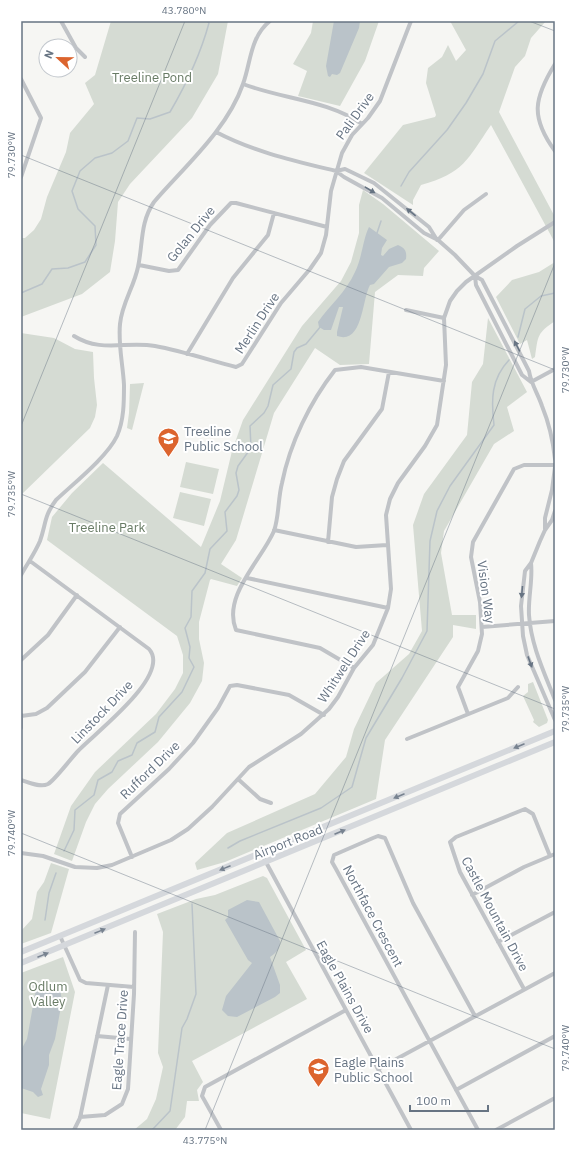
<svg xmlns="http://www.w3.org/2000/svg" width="576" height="1151" font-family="'IBM Plex Sans',sans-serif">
<rect width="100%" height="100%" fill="#f6f6f3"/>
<!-- green -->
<path fill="#d5dbd3" d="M111,21H228L218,74L192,118L130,184L118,202L115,241L110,272L82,294L21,317V238H25L34,230L41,219L47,197L66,152L70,133L94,104L85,83L95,75Z
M313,21H379L365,61L340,106L298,96L307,71L293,64L311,33Z
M450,21H546L531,38L525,56L515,67L499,112L555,217V243L491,125C467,160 464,173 421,185L413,200V205L364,173L403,125L435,117L436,115L426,83L428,68L442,57L448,45L456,61L466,50Z
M363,190L383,204L439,251L424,268L423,276L398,275L375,292L369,364L340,365L315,348L274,413L236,540L221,564L242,578L237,586L211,579L210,580L199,622V639L204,663L202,681L190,703L158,742L108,789L95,804L86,822L72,861L54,854L71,806L95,772L156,714L175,689L183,673V655L177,636L47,540L52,517L72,493L103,463L201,547L220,501L232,451L243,420L302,326L341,281L351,262L359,233V205Z
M555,262V321C537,333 538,336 535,357L532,359L527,340L520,344L496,297L512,280L539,272Z
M488,318L527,392L507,407L514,431L494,444L444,531L441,553L452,615H476V629L453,625V637L385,740L376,799L225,862L197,870L195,863L227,833L315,794L346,757L354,729L376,683L409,654L422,631L413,525L424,494L467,435L472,382L483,364Z
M21,333L54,338L75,349L93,352L94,378L97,405L95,417L90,428L21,495Z
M144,383L132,430L127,428L129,413L130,384Z
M186,462L219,469L213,494L180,487Z
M180,492L211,499L204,526L173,518Z
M533,682L548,720L547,723L539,727L533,722L534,720L523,696L528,692V684Z
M51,863L69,869L51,933L21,944V931L32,919L37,892L44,882Z
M263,876L267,878L306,950L286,962L307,999L192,1061L203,1082L197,1090L199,1101H187L185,1117L175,1130H134L147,1119L156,1099L163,1067L158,1053L163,932L157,914L196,899L215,895Z
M63,957L75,992L50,1119L21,1113V973Z"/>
<!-- water -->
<path fill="#bac3c9" d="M334,21H360L359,28L340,73L337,75L332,74L330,77L328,76L326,66Z
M369,227L387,240L382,248L381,255L383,256L389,249L398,245C405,248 407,251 406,259L402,263L389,267L374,284L370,285C362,299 363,345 337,336V332L343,307H339L331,330H324L319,327L318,322C330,305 346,292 355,272C362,258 363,239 369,227Z
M247,900L259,902L280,941C280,949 276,953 270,957L280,985V993L275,997L237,1017L228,1016L222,1010L226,996L252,963L248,960L225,920L228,917V910Z
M52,983L60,988L62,1001L55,1039L49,1055V1065L41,1089L43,1095L38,1097L33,1092L21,1088V1050L27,1039L36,989L40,986Z"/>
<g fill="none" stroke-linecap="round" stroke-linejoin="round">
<!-- stream -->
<path stroke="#bac3c9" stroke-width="1.5" d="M401,186L409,172L447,130L466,103L483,74L495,41L519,21
M377,233L381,221
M21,293L42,284L52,269L68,268L85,262L96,245L95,226L78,209L72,191L80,171L95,158L112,153L128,141L137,118L150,119L170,112C187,83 200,56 209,23L207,21
M518,337L525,309L541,296L555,293
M228,848L240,841L321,808L352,787L366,738L402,678L427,631L430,541L437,511L450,486L494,425C491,400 491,379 509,360
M64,851L74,830L75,810L94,795L98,780L112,772L118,761L132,755L137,743L155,732L159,717L182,692L194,667L189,658L190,647L185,628L191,617L192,591L205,573L210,549L227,531L225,512L237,496L239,490L236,473L238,466L251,448L250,426L264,413L268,406L273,385L291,369L294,352L297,348L306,344L321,326
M45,920L49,893L56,873
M21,993L22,988
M152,1130L170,1111L182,1028L187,1019L196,994L192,904"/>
<!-- street -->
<path stroke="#c0c3c7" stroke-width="4" d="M61,21L76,48L85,57
M555,64C534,98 530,117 555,151
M21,79L41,118L21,177
M243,84C282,99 327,100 362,124
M216,132C254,152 295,161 336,171L345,169L374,183L429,227L437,240
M336,171L344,177L382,198L424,233L438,240L455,255L475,276L482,280L529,371C531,384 538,394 542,406C549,423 553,441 555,459
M438,240L464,210L486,194
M139,265L169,271L178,270L210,225L231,203H236L327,227
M475,276L476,285L522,375L531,382
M406,310L444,318
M74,336C101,353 126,341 155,346C182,351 209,360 236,367L242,364L281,303L310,269L321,253L326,235L331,191L342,153L352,135L368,118L380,101L411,21
M187,354L233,278L268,235L274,213
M531,382L555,369
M555,511L552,520L545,530L540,541L531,563L525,571L521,606L523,636L527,655L555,720
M545,529V518L552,490L555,467
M274,530L356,547L387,545
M328,542L332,497L337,479L344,461L382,409L389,372
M531,563C533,580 528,597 529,615C531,645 544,672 555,700
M21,575C27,564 35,553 40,541C46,524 44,516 56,500C74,483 107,457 117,436C124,420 124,402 124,385C123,365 118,345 120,324C122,303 134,287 138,267C143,244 140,222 154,202C185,166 227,130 243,84C251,62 250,37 270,21
M247,578L388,608
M482,627L555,621
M21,660L48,635L77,595
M354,668L320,648L236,630C222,596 261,561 274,531C279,517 278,498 282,483C290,443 310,402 335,370L361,367L444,381
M468,714L458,687L478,651L482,634L480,602L471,557L473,542L514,469L524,465H555
M21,715V728
M21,716L36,714L47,708L85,672L120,627
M407,739L508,698L518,687
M238,779L260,799L271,803
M21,780C28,782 40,788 48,784C55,780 71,758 79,750C95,733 172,675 149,649L30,561
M21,853L43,856L75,867L97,868L112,865L171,840L188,829L212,807L249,767L301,734L329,709L338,697L354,668L373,645L388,608L391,589L386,515L390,499L398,483L425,446L437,425L446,365L444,318L450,301L457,291L466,282L517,246L555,222
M261,853L411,1130
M132,857L118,823L120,814L169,769L193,743L218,708L230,686L237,685L289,695L324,715
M472,895L524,867L555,854
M60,936L80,980L86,983L134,987
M498,942L555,912
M524,989L460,872L450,842L456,837L525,809L533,814L550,856
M475,1016L413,903L385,838L378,836L373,838L334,855L332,862L336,869L478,1130
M97,1036L130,1039
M378,1069L555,973
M456,1090L555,1036
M80,1117L105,1115L122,1104L128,1089L134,994L135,932
M74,1130L80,1118L108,985
M221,1130L202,1096L205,1087L346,1010
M496,1130L555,1098"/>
<!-- secondary -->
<path stroke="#d5d8dc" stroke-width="6" d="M21,952L555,731
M21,963L555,742"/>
</g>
<!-- one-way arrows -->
<defs><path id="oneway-solid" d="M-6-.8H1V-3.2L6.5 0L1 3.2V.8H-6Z"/></defs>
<g fill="#677483">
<use href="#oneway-solid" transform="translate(370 190) rotate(31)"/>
<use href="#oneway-solid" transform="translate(411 212) rotate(-141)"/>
<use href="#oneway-solid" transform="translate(517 346) rotate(-117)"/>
<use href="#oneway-solid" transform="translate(522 592) rotate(95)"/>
<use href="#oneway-solid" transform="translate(530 662) rotate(70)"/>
</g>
<g fill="#788390">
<use href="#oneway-solid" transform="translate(519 746) rotate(157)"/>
<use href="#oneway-solid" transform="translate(399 796) rotate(157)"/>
<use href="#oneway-solid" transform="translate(340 832) rotate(-23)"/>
<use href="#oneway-solid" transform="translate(225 868) rotate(158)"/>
<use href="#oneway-solid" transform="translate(100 931) rotate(-22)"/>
<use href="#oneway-solid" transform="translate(43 955) rotate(-22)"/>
</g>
<!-- ticks -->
<path fill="none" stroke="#677483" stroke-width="1" stroke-opacity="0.45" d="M529,21L555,31M21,155L555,370M21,426L185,21M21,494L555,709M21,833L555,1049M205,1130L555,263"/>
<!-- icons -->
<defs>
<symbol id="school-pin" viewBox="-11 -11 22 30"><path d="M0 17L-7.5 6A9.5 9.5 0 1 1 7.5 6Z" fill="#dc642e" stroke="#fff"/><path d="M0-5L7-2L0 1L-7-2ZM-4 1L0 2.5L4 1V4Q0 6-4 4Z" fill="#fff"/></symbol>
</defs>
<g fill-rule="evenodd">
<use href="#school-pin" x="156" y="426" width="25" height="34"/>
<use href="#school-pin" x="306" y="1056" width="25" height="34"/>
</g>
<g text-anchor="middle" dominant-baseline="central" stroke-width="4" stroke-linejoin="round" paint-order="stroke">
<!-- park labels -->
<g font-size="13" fill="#687b65" stroke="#fff">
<text x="152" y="77">Treeline Pond</text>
<text x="107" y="527">Treeline Park</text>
<text x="48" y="986">Odlum<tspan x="48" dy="15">Valley</tspan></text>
</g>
<!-- street labels -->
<g font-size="13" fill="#677483" stroke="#fff">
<text transform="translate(355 116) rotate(-54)">Pali Drive</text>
<text transform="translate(191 234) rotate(-51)">Golan Drive</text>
<text transform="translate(257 323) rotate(-57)">Merlin Drive</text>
<text transform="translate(486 592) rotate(82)">Vision Way</text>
<text transform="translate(344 666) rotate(-57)">Whitwell Drive</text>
<text transform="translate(102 712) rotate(-46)">Linstock Drive</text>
<text transform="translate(150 770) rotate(-44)">Rufford Drive</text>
<text transform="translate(288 842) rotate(-22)">Airport Road</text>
<text transform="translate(495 914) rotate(62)">Castle Mountain Drive</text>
<text transform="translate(373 916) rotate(62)">Northface Crescent</text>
<text transform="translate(345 987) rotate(61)">Eagle Plains Drive</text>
<text transform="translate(120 1040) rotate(-86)">Eagle Trace Drive</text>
</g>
<!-- poi labels -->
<g font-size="13" fill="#677483" stroke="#fff" text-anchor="start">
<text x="184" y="431">Treeline<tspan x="184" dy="15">Public School</tspan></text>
<text x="334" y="1062">Eagle Plains<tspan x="334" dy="15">Public School</tspan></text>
</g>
</g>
<!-- border -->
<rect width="576" height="1151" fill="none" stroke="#ffffff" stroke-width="44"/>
<!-- north arrow -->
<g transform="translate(58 58) rotate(292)"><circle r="19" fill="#ffffff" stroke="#c2c7cd"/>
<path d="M0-3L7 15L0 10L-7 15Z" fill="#dc642e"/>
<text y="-6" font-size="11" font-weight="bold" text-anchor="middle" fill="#677483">N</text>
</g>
<!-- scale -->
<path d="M410 1105v6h78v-6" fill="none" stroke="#677483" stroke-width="2"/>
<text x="416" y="1105" font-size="12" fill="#677483" stroke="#ffffff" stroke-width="3" paint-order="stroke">100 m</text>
<rect x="22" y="22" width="532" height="1107" fill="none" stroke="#677483" stroke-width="1.5"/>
<g font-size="10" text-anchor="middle" fill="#677483">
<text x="184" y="14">43.780°N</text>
<text transform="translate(11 155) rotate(-90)" y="4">79.730°W</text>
<text transform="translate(565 370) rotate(-90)" y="4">79.730°W</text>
<text transform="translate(11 494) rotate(-90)" y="4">79.735°W</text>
<text transform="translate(565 709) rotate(-90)" y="4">79.735°W</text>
<text transform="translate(11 833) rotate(-90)" y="4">79.740°W</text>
<text transform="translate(565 1048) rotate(-90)" y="4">79.740°W</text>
<text x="205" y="1144">43.775°N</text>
</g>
</svg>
